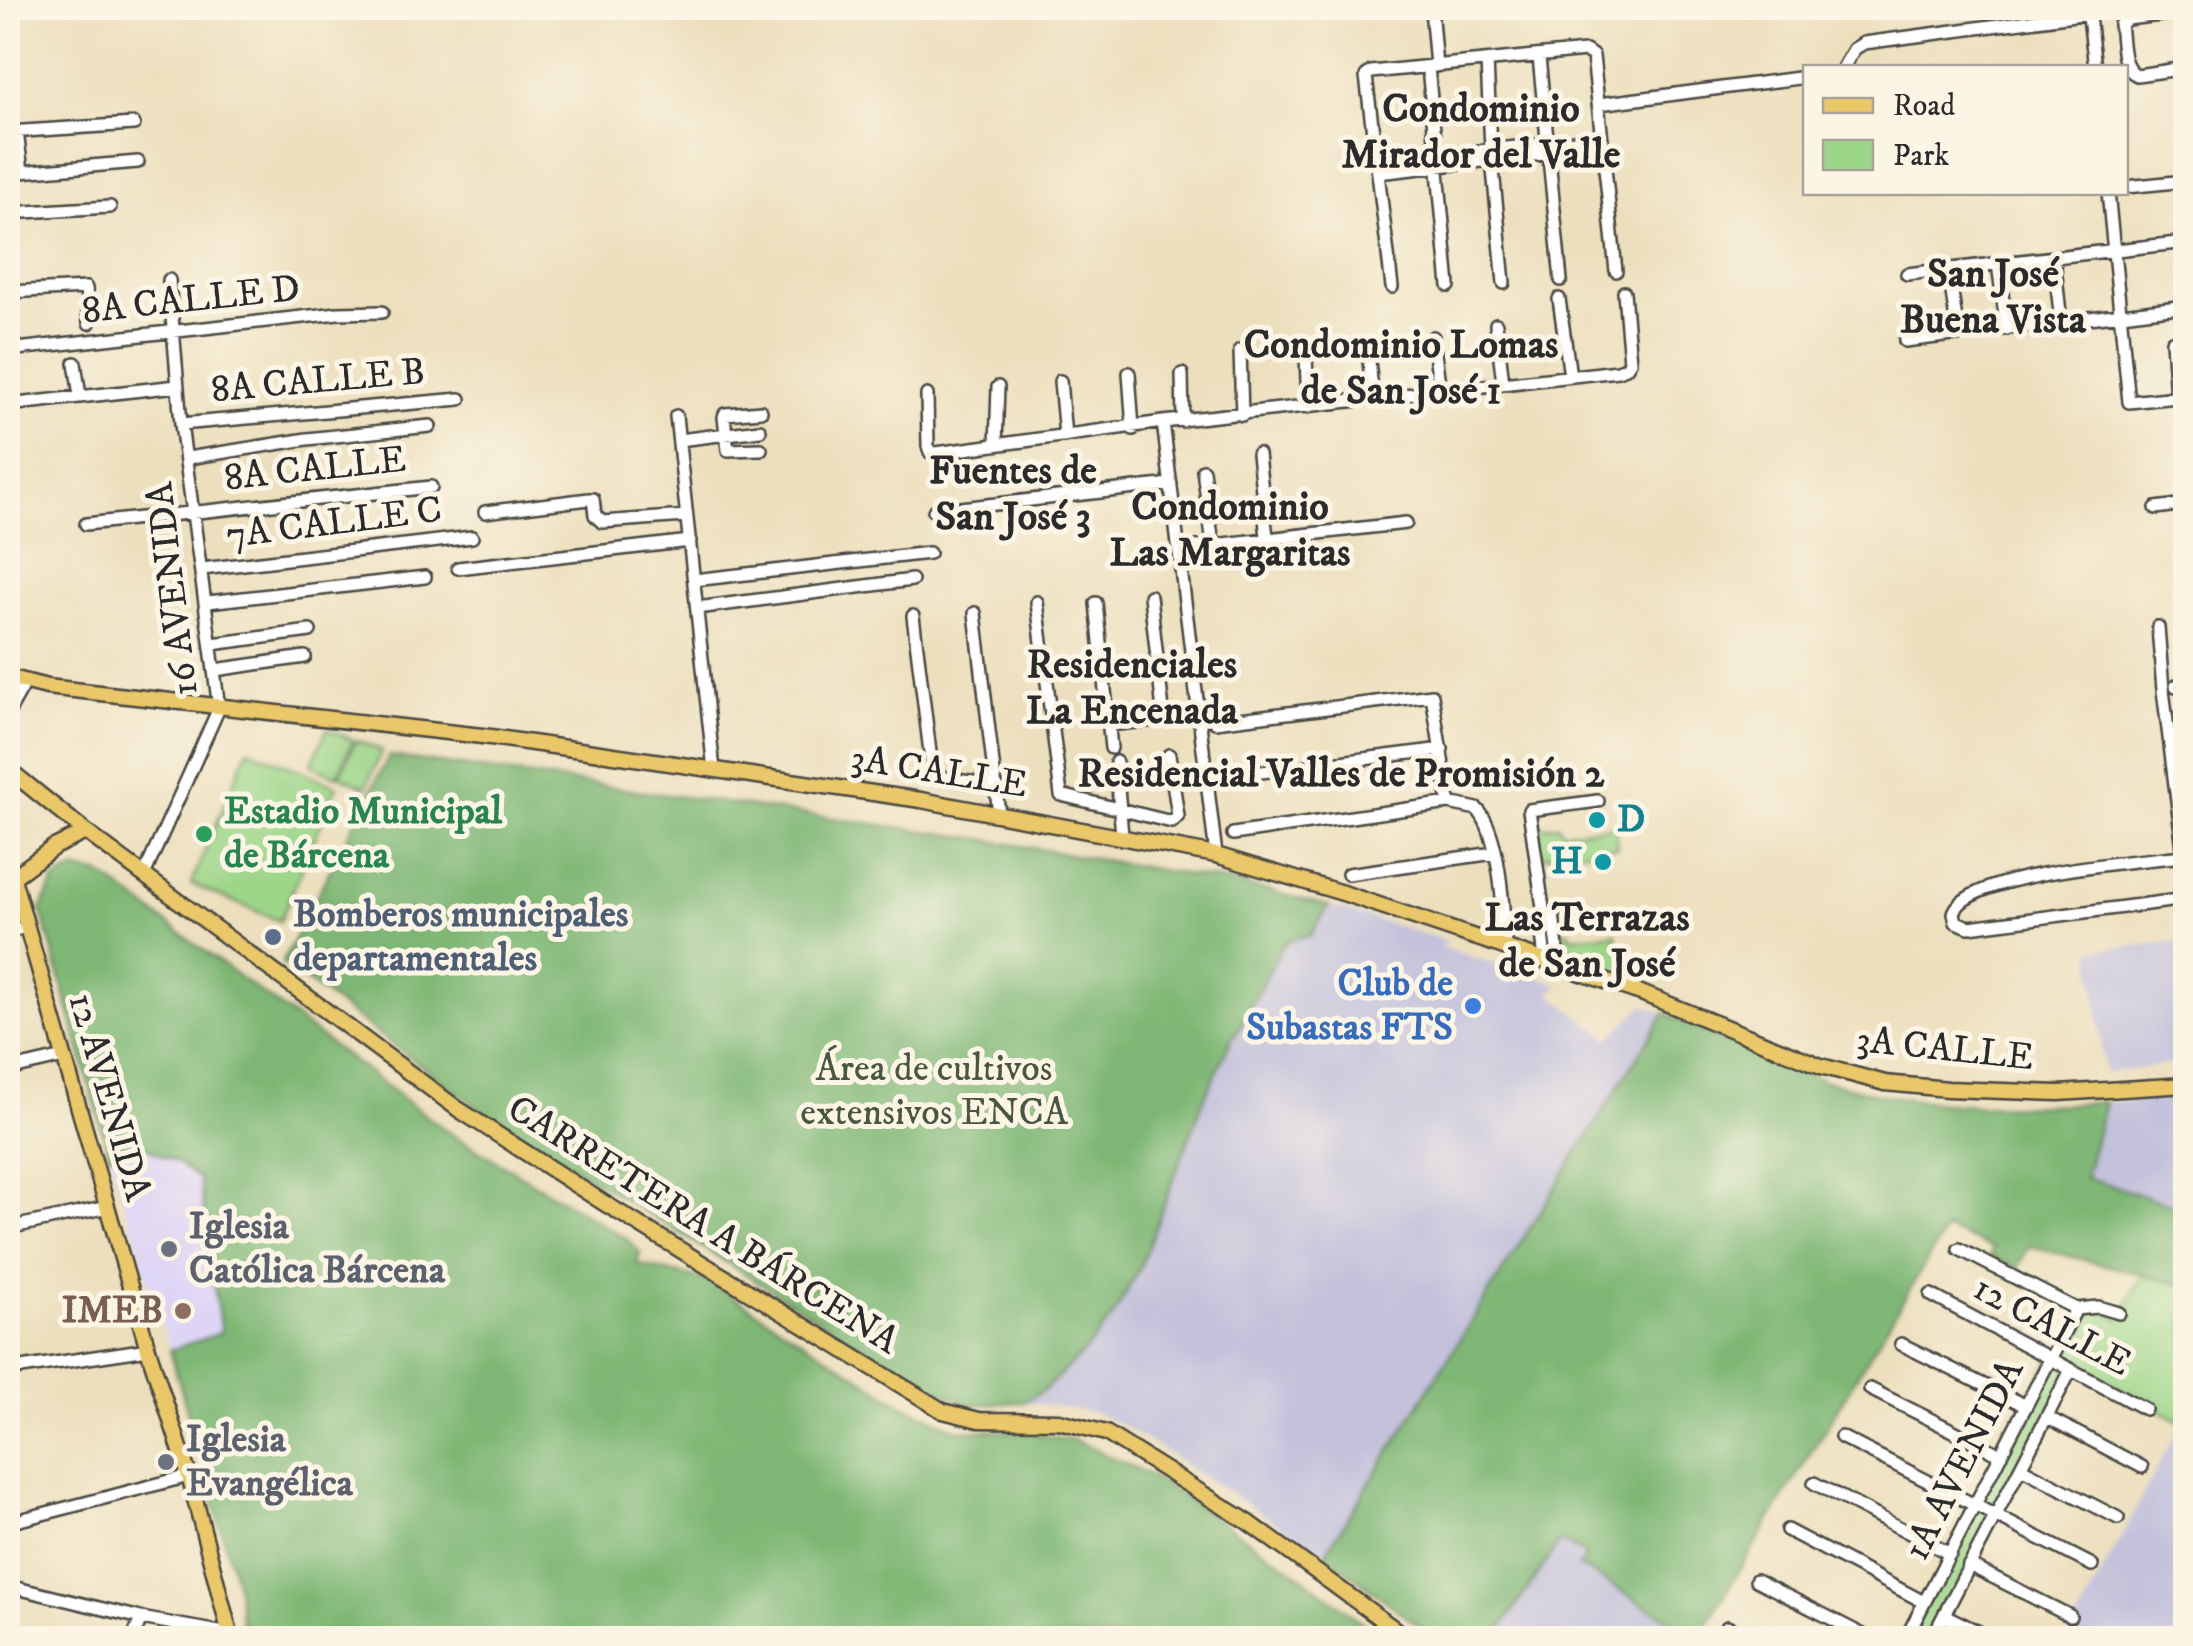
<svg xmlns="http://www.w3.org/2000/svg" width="2193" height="1646" font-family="'IM FELL DW Pica',serif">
<rect width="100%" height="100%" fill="#fcf5e5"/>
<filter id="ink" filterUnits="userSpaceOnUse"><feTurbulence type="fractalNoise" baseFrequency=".01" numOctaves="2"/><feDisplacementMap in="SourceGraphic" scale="20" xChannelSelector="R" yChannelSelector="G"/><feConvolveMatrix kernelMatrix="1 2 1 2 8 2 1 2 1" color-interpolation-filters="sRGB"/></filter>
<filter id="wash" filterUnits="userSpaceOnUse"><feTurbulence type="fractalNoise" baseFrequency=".0048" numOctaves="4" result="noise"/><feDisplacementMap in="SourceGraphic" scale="40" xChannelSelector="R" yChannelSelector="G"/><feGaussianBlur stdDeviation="2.25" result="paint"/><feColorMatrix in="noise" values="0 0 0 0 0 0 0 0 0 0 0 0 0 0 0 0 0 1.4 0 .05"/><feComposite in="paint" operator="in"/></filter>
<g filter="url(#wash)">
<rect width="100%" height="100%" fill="#ecdfbd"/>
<!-- built -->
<path fill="#ded5f5" d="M144,1146L179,1164L199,1179L219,1308L221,1334L170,1350L109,1155Z"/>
<!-- industrial -->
<path fill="#c3c1db" d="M1329,906L1448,941L1442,947L1559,984L1551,994L1609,1039L1644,1005L1665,1013L1325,1554L1131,1430L1094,1412L1024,1402L1044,1390L1086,1350L1114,1315L1140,1267L1206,1094L1234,1033H1237L1281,948L1289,940L1311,935Z
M2183,941L2185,1063L2105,1073L2091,950Z
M2185,1096V1209L2085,1178L2105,1102Z
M2185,1416V1638H2067L2075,1624Z
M1560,1541L1586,1556L1580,1566L1698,1638H1495Z"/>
<!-- green -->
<path fill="#9dd689" stroke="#64805a" stroke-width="2.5" d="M327,729L353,740L337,776L311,765Z
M356,740L382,751L366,787L340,776Z
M248,749L337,786L280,921L191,884Z
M1558,825L1563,832L1615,826L1617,847L1541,856L1538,827Z
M1558,919H1561L1562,932H1570L1571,937L1616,933L1617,947L1630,945L1637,983L1612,971L1611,962L1594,959L1569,947L1567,955L1563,952Z
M2142,1275L2185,1285L2186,1416L2182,1422L2061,1358L2082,1317L2090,1315L2095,1307L2119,1319Z
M2050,1358L2071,1370L1932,1638H1906Z"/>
<!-- forest -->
<path fill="#7eb775" stroke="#547150" stroke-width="2.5" d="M389,756L981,839L1240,884L1329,906L1311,935L1289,940L1281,948L1236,1034H1234L1206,1094L1140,1267L1114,1315L1086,1350L1044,1390L1024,1402L970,1405L922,1384L481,1110L282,963Z
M74,870L98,874L109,880L448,1132L627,1239L640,1253L637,1264L709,1281L903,1405L958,1430L1016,1431L1074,1440L1154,1477L1296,1572L1383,1638H243L236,1582L170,1350L221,1333L199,1179L179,1164L144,1146L109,1155L41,909L55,880Z
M1665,1013C1723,1038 1782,1070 1844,1086C1930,1109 2018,1108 2105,1102L2085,1177L2185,1209V1285L2029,1246L2017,1269L1990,1256L1993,1248L1946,1229L1699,1637L1579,1566L1586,1555L1560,1541L1495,1638H1434L1325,1554Z"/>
</g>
<g filter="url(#ink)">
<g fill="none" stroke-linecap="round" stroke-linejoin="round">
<defs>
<path id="minor" d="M1431,8L1436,66
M2088,8L2095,68
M2186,12L2127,19L2120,25C2123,42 2120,68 2137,75L2186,68
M1539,57L1561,280
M1487,61L1491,149L1504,283
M1428,67L1449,286
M1843,68L1854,49L1864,43L2089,13
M1599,104L1806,77
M17,131L22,172
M8,132L134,124
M1376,162L1602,138
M8,173L138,162
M1378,173L1604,147
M2126,187L2186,181
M2108,192L2129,402L2186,396
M8,213L110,207
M2054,258L2061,322
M1998,264L2007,329
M1949,271L1958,335
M1907,274L2186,242
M1392,287L1366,76L1371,72L1586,51L1593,56L1616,271
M8,292L86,288L89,323
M1559,299L1570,376
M1496,324L1503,383
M1433,337L1440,392
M1905,341L2186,306
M2172,341L2176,397
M8,350L338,313L382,312
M1240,350L1242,415
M1368,351L1373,399
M1306,356L1308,407
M75,363L80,396
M1129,373L1133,429
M1182,374L1183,421
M1060,381L1065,436
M927,395L928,446L930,452L936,453L1163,422L1618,371L1626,368L1630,362L1624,292
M8,405L177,386
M761,411L725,414L724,417L728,450L761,449
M676,416L714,770
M1163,422L1216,855
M181,424L460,399
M679,440L760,430
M996,445L998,387
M1258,454L1267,537
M188,458L307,439L430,426
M1203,470L1213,544
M2156,508L2186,504
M934,511L1171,484
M485,512L589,499H593L595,515L602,522L686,516
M86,524L431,487
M1180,549L1406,523
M458,568L690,541
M202,569L472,537
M694,580L929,553
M1150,596L1164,719
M208,602L425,577
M1037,602L1061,795L1172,822L1178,816L1169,755
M1096,603L1111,748
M697,608L912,580
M975,613L999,814
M913,616L932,768L943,778L997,786
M2158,627L2163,690L2186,872
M212,644L310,631
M215,670L305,657
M2176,686L2186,685
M8,713L25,683
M1215,722L1432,695L1449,803
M1109,725L1200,715
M1116,762L1122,836
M1222,777L1442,749
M1233,834L1449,803L1477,809C1500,832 1504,913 1505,947
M2183,856C2142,861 1966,873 1954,913L1956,922L1969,927L2186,899
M1348,874L1494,853
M144,875L219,708L181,424L169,280
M1544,915L1529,810L1598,801
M8,932L26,927
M1493,943L1499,909
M1545,960L1540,915L1553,914L1559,965
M8,1070L64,1057
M8,1228L108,1207
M1959,1249L2076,1309L2098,1307L2119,1313
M1931,1295L2145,1409
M1901,1344L2026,1406
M8,1370L148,1349
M1870,1389L2001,1455
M2047,1417L2142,1467
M1841,1437L2092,1565
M2021,1468L2118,1518
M1814,1483L1950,1554
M8,1523L189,1476
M1787,1530L1924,1602
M1969,1565L2070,1616
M1756,1580L1869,1638
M8,1586L141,1618L230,1634
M1944,1615L1991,1638
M1727,1627L1749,1638
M133,1638L141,1618
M1906,1638L2076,1309
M1932,1638L2071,1370"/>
<path id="major" d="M8,677L47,687L491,737L921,800L1216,855L1346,894L1641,993L1821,1066L1885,1083L1948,1089L2059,1093L2186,1085
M8,769L86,832L458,1109L604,1203L943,1411L979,1420L1059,1421L1106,1433L1248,1522L1407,1638
M8,861L148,1349L189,1476L231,1638
M12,878L54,847L86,832"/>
</defs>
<!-- minor casing -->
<use href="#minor" stroke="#484641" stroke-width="16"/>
<!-- major casing -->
<use href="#major" stroke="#484641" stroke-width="19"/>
<!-- minor -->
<use href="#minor" stroke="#fff" stroke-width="11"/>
<!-- major -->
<use href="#major" stroke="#eac769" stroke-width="14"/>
</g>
</g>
<!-- markers -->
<g fill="#0f9aa8" stroke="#fcf5e5" stroke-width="4">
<circle cx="1597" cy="820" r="10"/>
<circle cx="1603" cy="862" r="10"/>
</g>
<circle fill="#2e9e5b" stroke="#fcf5e5" stroke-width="4" cx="204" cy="834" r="10"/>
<circle fill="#5c6f8a" stroke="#fcf5e5" stroke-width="4" cx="273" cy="937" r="10"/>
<circle fill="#3f7fe0" stroke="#fcf5e5" stroke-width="4" cx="1473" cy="1006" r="10"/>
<g fill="#6b7280" stroke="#fcf5e5" stroke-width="4">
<circle cx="169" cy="1249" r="10"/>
<circle cx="166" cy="1462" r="10"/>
</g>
<circle fill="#8d6e63" stroke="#fcf5e5" stroke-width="4" cx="183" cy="1311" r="10"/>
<g text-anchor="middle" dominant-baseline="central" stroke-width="10" stroke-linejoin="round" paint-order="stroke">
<!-- street labels -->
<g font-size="38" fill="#2b2b2b" stroke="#fcf5e5">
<text transform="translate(191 300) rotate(-6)">8A CALLE D</text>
<text transform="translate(318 381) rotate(-5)">8A CALLE B</text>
<text transform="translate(315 469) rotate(-6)">8A CALLE</text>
<text transform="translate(334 523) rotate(-7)">7A CALLE C</text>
<text transform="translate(173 589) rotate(-97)">16 AVENIDA</text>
<text transform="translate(939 772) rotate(9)">3A CALLE</text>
<text transform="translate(1945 1049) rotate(6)">3A CALLE</text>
<text transform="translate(109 1097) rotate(74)">12 AVENIDA</text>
<text transform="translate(703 1225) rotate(32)">CARRETERA A BÁRCENA</text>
<text transform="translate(2052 1326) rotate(28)">12 CALLE</text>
<text transform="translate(1964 1460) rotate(-63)">1A AVENIDA</text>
</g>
<!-- leisure labels -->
<g font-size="38" font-weight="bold" fill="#27864d" stroke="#fcf5e5" text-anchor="start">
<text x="224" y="812">Estadio Municipal<tspan x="224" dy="44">de Bárcena</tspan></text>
</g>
<!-- culture labels -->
<g font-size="38" font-weight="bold" fill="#0d838f" stroke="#fcf5e5" text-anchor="start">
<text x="1617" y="820">D</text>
<text x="1583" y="862" text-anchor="end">H</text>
</g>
<!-- service labels -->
<g font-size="38" font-weight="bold" fill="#4e5e75" stroke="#fcf5e5" text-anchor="start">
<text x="293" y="915">Bomberos municipales<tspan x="293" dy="44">departamentales</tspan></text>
</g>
<!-- shop labels -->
<g font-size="38" font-weight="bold" fill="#366cbe" stroke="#fcf5e5" text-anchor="end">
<text x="1453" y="984">Club de<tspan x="1453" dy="44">Subastas FTS</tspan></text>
</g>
<!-- park labels -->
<g font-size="38" fill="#485642" stroke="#fcf5e5">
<text x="934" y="1069">Área de cultivos<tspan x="934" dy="44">extensivos ENCA</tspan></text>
</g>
<!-- worship labels -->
<g font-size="38" font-weight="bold" fill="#5b616d" stroke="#fcf5e5" text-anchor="start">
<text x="189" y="1227">Iglesia<tspan x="189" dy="44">Católica Bárcena</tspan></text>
<text x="186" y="1440">Iglesia<tspan x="186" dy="44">Evangélica</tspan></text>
</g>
<!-- education labels -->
<g font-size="38" font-weight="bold" fill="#785e54" stroke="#fcf5e5" text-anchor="end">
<text x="163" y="1311">IMEB</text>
</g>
<!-- neighbourhood labels -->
<g font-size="40" font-weight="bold" fill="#2b2b2b" stroke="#fcf5e5">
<text x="1481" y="110">Condominio<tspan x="1481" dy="46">Mirador del Valle</tspan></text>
<text x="1993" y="275">San José<tspan x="1993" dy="46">Buena Vista</tspan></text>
<text x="1401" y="346">Condominio Lomas<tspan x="1401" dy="46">de San José 1</tspan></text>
<text x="1013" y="472">Fuentes de<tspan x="1013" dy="46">San José 3</tspan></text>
<text x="1230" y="508">Condominio<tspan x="1230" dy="46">Las Margaritas</tspan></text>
<text x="1132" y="666">Residenciales<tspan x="1132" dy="46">La Encenada</tspan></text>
<text x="1341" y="775">Residencial Valles de Promisión 2</text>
<text x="1587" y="919">Las Terrazas<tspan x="1587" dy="46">de San José</tspan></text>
</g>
</g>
<!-- margin -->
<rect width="2193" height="1646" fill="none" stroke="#fcf5e5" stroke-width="40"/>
<!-- legend -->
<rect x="1803" y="65" width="325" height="130" fill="#fcf5e5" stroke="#a8a49b" stroke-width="2.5"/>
<rect x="1823" y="98" width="50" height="15" fill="#eac769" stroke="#a8a49b" stroke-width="2.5"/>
<text x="1893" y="115" font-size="30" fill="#2b2b2b">Road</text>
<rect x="1823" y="140" width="50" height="30" fill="#9dd689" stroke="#a8a49b" stroke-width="2.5"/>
<text x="1893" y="165" font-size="30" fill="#2b2b2b">Park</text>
</svg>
